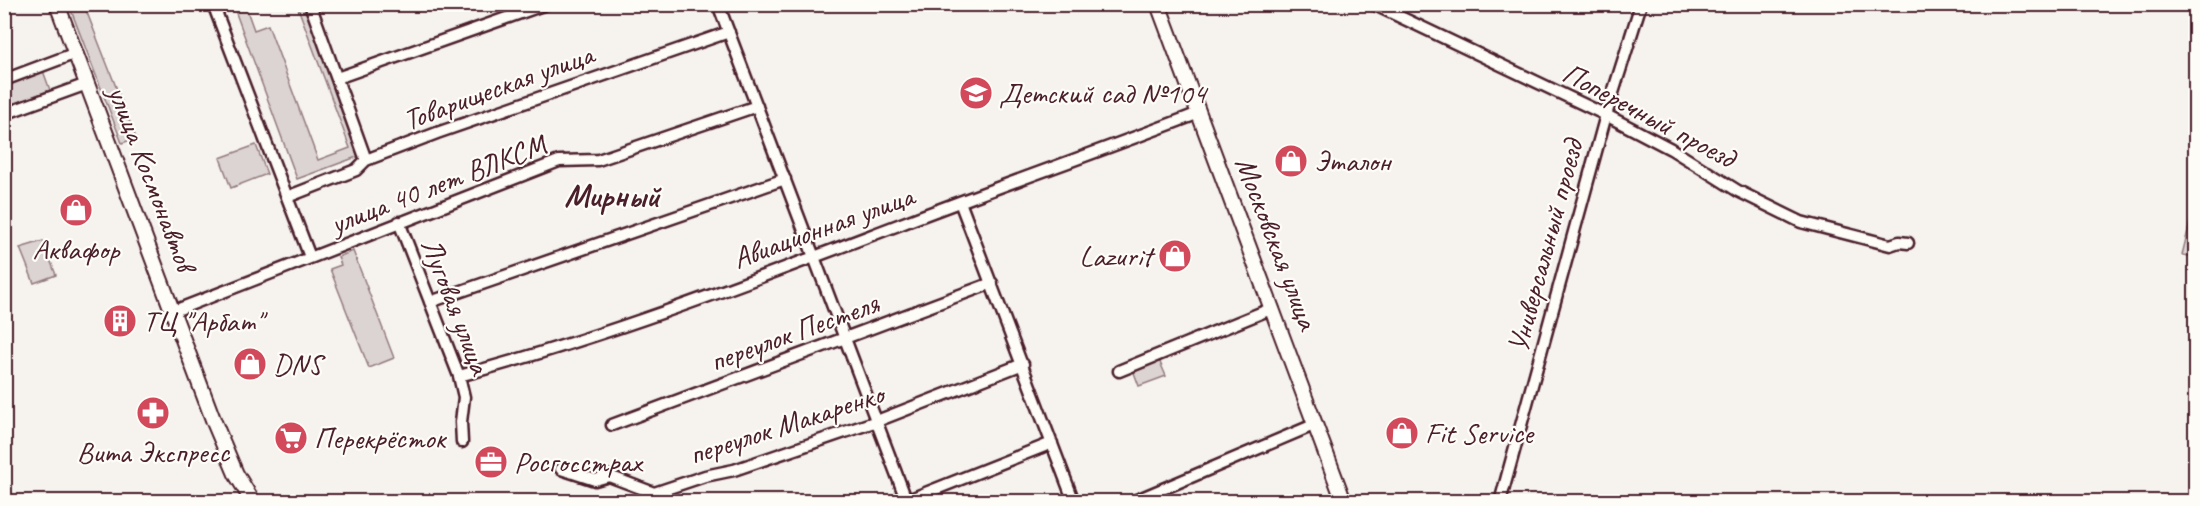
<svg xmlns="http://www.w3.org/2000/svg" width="2200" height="506" font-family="Caveat,sans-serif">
<rect width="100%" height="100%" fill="#f6f3ef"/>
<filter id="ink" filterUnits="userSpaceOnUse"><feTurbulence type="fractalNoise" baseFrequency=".0167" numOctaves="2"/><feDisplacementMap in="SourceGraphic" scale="12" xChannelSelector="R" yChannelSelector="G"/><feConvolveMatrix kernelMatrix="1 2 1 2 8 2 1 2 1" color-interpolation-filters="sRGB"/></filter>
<g filter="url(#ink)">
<!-- green -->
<path fill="#dcd4d2" stroke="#937a7e" stroke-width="1.5" d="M69,5H84L136,138L122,143Z
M233,5H245L254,30L268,25L318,160L350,148L297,5H307L362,155L297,179Z
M42,68L50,90L5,107V83Z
M256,145L267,174L231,188L220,158Z
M2195,202L2196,257H2195L2182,255Z
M43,241L56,275L34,283L20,248Z
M353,251L394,358L369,368L330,269L341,265L338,257Z
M1159,360L1166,376L1139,386L1133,370Z"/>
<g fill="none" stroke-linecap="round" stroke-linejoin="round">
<defs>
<path id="minor" d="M213,4L310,257
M310,4L366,160
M718,4L907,502
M1373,4L1606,115L1671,149L1738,191L1801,222L1890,245L1899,242L1908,243
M337,78L546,4
M4,80L76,53
M4,114L87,84
M287,197L356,170L366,160L437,133L729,32
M960,202L1074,502
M399,222L459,376L464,397L461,422L462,442
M430,302L785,179
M174,311L559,161L598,160L757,106
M1119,371L1273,308
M459,376C610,336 756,279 901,224C1000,186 1101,151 1199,113
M612,425L992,283
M561,469L595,480L609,476L654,493L705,476L734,470L877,421L1023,364
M903,502L1052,443
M1132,502L1316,424
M1500,502L1606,115L1641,4"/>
<path id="major" d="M57,4L214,422L236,474L253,502
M1158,4L1344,502"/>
</defs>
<!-- minor casing -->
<use href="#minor" stroke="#4a1f2b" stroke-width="15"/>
<!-- major casing -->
<use href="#major" stroke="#4a1f2b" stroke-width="18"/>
<!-- minor -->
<use href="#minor" stroke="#fdfcf7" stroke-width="10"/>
<!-- major -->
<use href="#major" stroke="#fdfcf7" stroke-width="14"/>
<!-- rail -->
<path stroke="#4a1f2b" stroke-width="2" d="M2195,502L2196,498"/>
</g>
</g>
<!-- icons -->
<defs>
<symbol id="school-disc" viewBox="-11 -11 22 22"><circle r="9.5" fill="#d1495b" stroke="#fdfcf7"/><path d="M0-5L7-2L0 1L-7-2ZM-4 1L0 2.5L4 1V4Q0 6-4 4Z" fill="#fff"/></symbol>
<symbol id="shop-disc" viewBox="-11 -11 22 22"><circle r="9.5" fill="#d1495b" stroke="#fdfcf7"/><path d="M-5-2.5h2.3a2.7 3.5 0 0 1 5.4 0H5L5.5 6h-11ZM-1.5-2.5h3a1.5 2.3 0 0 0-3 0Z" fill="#fff"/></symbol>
<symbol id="building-disc" viewBox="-11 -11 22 22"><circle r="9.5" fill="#d1495b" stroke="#fdfcf7"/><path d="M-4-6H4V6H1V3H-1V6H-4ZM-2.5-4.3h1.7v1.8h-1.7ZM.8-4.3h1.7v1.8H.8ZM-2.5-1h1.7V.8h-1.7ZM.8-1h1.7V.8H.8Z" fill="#fff"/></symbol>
<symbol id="pharmacy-disc" viewBox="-11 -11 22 22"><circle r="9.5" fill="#d1495b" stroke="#fdfcf7"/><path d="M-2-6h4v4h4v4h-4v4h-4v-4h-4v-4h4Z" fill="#fff"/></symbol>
<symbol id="supermarket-disc" viewBox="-11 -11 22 22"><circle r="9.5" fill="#d1495b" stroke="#fdfcf7"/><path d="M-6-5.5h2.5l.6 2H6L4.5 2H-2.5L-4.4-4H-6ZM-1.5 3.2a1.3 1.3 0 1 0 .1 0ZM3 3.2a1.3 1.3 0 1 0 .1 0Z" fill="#fff"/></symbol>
<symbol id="office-disc" viewBox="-11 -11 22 22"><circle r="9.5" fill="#d1495b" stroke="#fdfcf7"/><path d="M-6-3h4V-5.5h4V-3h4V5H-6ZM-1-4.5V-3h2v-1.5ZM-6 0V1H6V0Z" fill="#fff"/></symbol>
</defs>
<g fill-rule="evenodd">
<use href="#school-disc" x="957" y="74" width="38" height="38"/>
<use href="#shop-disc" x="1272" y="142" width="38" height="38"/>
<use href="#shop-disc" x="57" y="191" width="38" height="38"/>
<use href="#shop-disc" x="1156" y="237" width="38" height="38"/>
<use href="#building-disc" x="101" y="302" width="38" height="38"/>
<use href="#shop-disc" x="231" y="345" width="38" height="38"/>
<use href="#pharmacy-disc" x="134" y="394" width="38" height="38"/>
<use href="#shop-disc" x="1383" y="414" width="38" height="38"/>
<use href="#supermarket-disc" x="272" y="419" width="38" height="38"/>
<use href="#office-disc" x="472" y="443" width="38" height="38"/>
</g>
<g text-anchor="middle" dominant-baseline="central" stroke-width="4.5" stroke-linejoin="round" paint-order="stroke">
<!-- street labels -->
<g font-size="30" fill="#4a1f2b" stroke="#fdfcf7">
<text transform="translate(498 87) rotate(-20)">Товарищеская улица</text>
<text transform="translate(1649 115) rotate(28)">Поперечный проезд</text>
<text transform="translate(152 178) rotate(69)">улица Космонавтов</text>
<text transform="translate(438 184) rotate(-21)">улица 40 лет ВЛКСМ</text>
<text transform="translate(823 227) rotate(-20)">Авиационная улица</text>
<text transform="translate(1277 243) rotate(69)">Московская улица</text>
<text transform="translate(1545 246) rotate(-75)">Универсальный проезд</text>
<text transform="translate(456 306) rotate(69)">Луговая улица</text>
<text transform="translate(794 332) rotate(-20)">переулок Пестеля</text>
<text transform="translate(786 424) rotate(-18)">переулок Макаренко</text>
</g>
<!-- poi labels -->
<g font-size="30" fill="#4a1f2b" stroke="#fdfcf7" text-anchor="start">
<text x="999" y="93">Детский сад №104</text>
<text x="1314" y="161">Эталон</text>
<text x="76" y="249" text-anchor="middle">Аквафор</text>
<text x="1152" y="256" text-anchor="end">Lazurit</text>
<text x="143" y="321">ТЦ "Арбат"</text>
<text x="273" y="364">DNS</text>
<text x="1425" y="433">Fit Service</text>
<text x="314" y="438">Перекрёсток</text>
<text x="153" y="452" text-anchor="middle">Вита Экспресс</text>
<text x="514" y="462">Росгосстрах</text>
</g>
<!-- quarter labels -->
<g font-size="33" font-weight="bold" fill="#4a1f2b" stroke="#fdfcf7">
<text x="612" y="196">Мирный</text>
</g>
</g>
<!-- margin -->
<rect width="2200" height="506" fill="none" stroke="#fdfcf7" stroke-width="24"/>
<rect x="12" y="12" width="2176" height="482" fill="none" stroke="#4a1f2b" stroke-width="2" filter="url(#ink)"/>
</svg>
